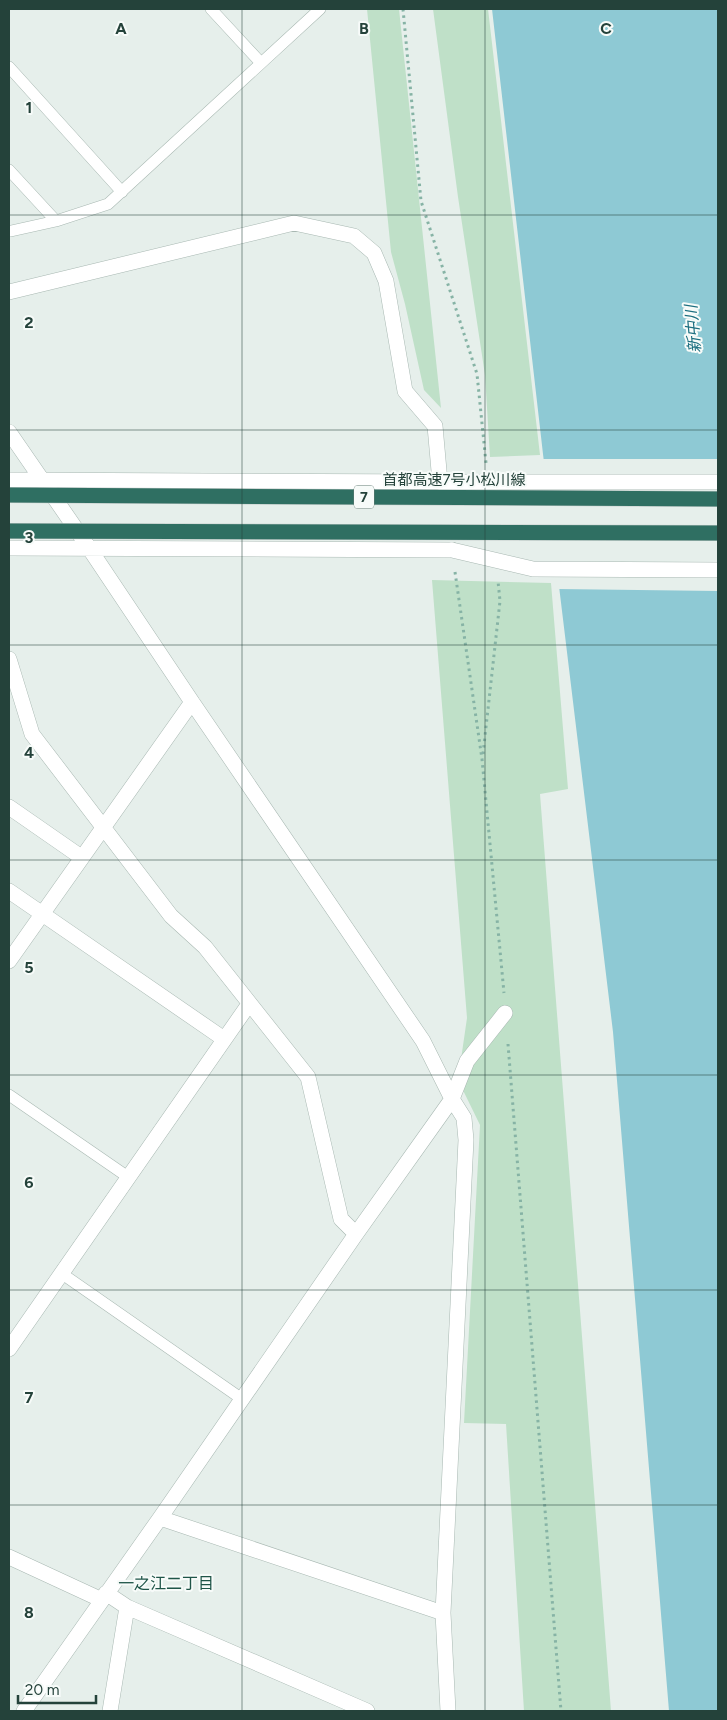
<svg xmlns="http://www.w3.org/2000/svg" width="727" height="1720" font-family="Figtree,'Noto Sans JP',sans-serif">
<rect width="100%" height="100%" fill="#e6efeb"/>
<!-- green -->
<path fill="#bfe0c8" d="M367,9H399L441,408L424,390L405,304L391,252Z
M433,9H488L540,455L490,457L485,375L458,197Z
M432,580L551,583L568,789L540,794L611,1711H524L506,1424L464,1423L480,1125L458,1080L467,1018Z"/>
<!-- water -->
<path fill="#8ec9d4" d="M492,9H718V1711H669L613,1032L543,454Z"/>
<!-- pier -->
<path fill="#e6efeb" d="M541,459H718V591L557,589Z"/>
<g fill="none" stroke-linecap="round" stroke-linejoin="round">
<defs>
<path id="service" d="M211,9L261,63
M9,67L122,192
M9,170L56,221
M11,231L56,221L108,204L320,9
M9,1095L128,1177
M61,1273L242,1399"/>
<path id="minor" d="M9,292L294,223L354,236L374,253L386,281L405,391L435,426L440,482L9,480
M9,432L89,548L192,702L423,1041L452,1099L464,1118L466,1140L443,1613L448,1711
M9,548L452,550
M9,659L32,734L171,916L205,947L308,1077L341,1219L356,1234
M9,807L81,857
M9,891L224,1039
M9,961L192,702
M9,1349L249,1004
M160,1518L443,1613
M9,1557L102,1600
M106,1593L127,1607L367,1711
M24,1711L160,1518L356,1234L452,1099L467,1061L505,1013
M110,1711L127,1607"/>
</defs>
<!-- service casing -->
<use href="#service" stroke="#a8b8b2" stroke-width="12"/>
<!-- minor casing -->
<use href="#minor" stroke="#a8b8b2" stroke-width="16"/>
<!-- path -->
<path stroke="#86b3a5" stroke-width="3" stroke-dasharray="2.5 4" stroke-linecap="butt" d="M403,9L421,201L477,374L486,463
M455,572L482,759L504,993
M483,754L500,601L498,581
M508,1044L561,1711"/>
<!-- service -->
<use href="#service" stroke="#fff" stroke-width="11"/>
<!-- minor -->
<use href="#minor" stroke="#fff" stroke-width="15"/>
<defs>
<path id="minor-bridge" d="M440,482H718
M452,550L533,569L718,570"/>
<path id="motorway-bridge" d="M9,495L718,499
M9,531L718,533"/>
</defs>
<!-- minor-bridge casing -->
<use href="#minor-bridge" stroke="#a8b8b2" stroke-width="16" stroke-linecap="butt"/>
<!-- motorway-bridge casing -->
<use href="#motorway-bridge" stroke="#c2cac8" stroke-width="16" stroke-linecap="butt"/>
<!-- minor-bridge -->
<use href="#minor-bridge" stroke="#fff" stroke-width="15"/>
<!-- motorway-bridge -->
<use href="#motorway-bridge" stroke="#2f6f62" stroke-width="15"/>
</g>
<!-- grid -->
<path fill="none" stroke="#24423a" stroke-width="1" stroke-opacity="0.55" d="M242,9V1711M485,9V1711M9,215H718M9,430H718M9,645H718M9,860H718M9,1075H718M9,1290H718M9,1505H718"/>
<g text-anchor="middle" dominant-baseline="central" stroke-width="4" stroke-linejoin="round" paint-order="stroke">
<!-- shield labels -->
<rect fill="#f7fbf9" stroke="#637a73" stroke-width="1" x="354" y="485.5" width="20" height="23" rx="4"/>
<g font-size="14" font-weight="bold" fill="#24423a">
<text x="364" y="497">7</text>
</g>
<!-- street labels -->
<g font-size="15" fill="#24423a" stroke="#f7fbf9">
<text x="454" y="480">首都高速7号小松川線</text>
</g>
<!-- water labels -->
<g font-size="16" font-style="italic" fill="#1c6f80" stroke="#f7fbf9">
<text transform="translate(693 329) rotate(-95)">新中川</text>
</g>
<!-- neighbourhood labels -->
<g font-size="16" fill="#1f5548" stroke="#f7fbf9">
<text x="166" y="1583">一之江二丁目</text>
</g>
</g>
<g font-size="16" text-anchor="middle" font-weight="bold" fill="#24423a" stroke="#f7fbf9" stroke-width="4" stroke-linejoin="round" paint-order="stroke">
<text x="121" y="34">A</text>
<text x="364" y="34">B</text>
<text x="606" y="34">C</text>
<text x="29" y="113">1</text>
<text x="29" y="328">2</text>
<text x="29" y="543">3</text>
<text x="29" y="758">4</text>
<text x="29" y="973">5</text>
<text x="29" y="1188">6</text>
<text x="29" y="1403">7</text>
<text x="29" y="1618">8</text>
</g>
<!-- border -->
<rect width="727" height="1720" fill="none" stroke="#24423a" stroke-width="20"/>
<!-- scale -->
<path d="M18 1695v8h78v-8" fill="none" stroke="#24423a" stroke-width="2.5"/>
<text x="25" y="1695" font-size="15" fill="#24423a" stroke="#f7fbf9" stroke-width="4" paint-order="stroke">20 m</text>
</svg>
